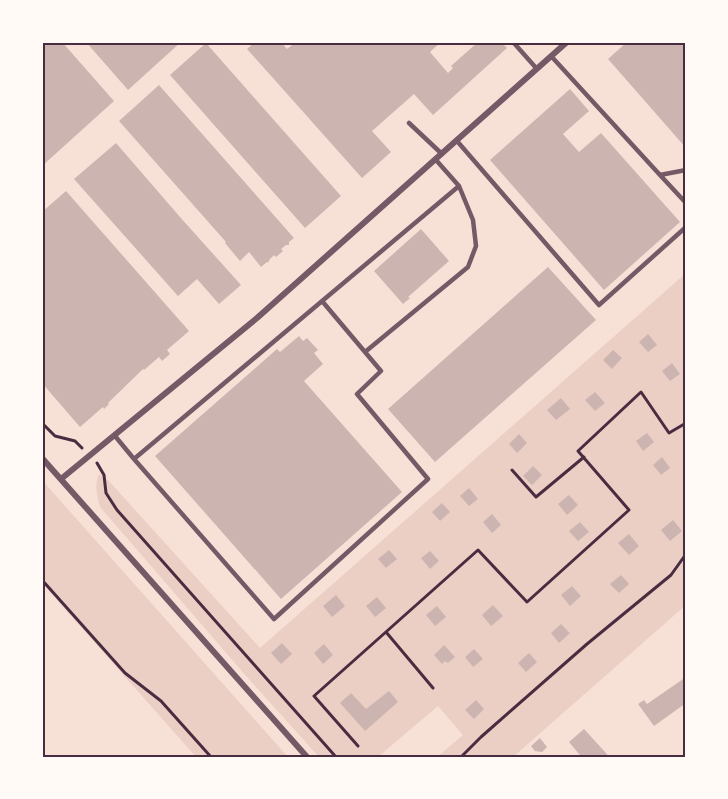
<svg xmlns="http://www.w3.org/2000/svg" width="728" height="799" font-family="Arial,sans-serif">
<rect width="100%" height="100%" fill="#f7e1d7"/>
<!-- green -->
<path fill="#ebcfc5" d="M686,273V605L513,757H437L463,735L438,706L378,757H319L247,677L100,507C97,496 94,484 99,474L102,476L103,481L108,480L260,648Z
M42,480L288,757H196L42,583Z"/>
<!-- building -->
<path fill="#ccb4b1" d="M42,42H62L114,101L42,166Z
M86,42H181L128,90Z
M255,42H281L287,49L296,42H441L430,52L448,73L453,68L451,66L478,42H501L507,48L433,115L414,94L372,131L391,152L362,178L247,49Z
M627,42H686V148L608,59Z
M206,43L341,196L305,228L170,75Z
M159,85L294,238L289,242V245H286L281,249L283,251L276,257L274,255L269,260V262H267L261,267L249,252L240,261L225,243L226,242L119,121Z
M570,89L589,111L563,134L579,152L601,133L680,222L604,290L490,160Z
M116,143L180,217L241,285L219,304L197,279L178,296L74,179Z
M66,191L189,331L167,350L170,354L162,361L159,357L144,370L143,369L108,403L109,404L104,409L103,407L80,427L42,383V212Z
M421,229L449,261L408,297L410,298L403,304L374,271Z
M548,267L596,320L435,462L388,409Z
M648,334L657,345L648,352L639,342Z
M299,336L303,341L307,338L318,350L314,353L323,364L304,381L402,492L281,599L155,456L277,349L280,352Z
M613,350L622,358L612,369L603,360Z
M672,363L680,374L670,381L662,371Z
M595,392L605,403L595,411L585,400Z
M561,398L570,409L556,420L547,410Z
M647,433L654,442L643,451L636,441Z
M519,434L527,443L517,453L509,444Z
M662,457L670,468L661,475L653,465Z
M533,466L542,475L532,485L523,476Z
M469,488L478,499L469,506L460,496Z
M569,495L578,505L567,515L558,504Z
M442,503L450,512L440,521L432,512Z
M492,514L501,525L492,533L483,522Z
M673,520L682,531L670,541L661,530Z
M580,522L589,532L578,541L569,531Z
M629,534L639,546L629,555L618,543Z
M389,550L397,559L386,568L378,559Z
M430,551L439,561L430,569L421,558Z
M621,575L629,584L619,593L610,584Z
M572,586L581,596L570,606L561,595Z
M336,595L345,606L332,617L323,606Z
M377,597L386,608L375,617L366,606Z
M493,605L503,616L491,626L482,615Z
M437,606L446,617L435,626L426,615Z
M561,624L570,633L559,643L551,633Z
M282,643L292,654L281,664L271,653Z
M324,644L333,655L323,664L314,653Z
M444,645L455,657L448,663L445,661L442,664L434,655Z
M474,649L483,659L473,667L465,657Z
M529,653L537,662L526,672L518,663Z
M686,677V703L654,726L638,704L644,700L647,704Z
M389,691L398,702L365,731L340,703L351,693L366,709Z
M476,700L484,709L474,719L465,710Z
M584,729L605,752L609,757H582L579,754L569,742Z
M540,738L547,747L542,752L535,751L531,746Z"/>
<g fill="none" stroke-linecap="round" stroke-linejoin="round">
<!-- path -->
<path stroke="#4a2c40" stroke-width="3" d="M42,423L55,436L75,441L82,448
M97,463L104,475L106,493L117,510L336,757
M512,470L536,497L584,457
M42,580L125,673L161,701L211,757
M386,632L433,688
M358,746L314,696L478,550L527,602L629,510L578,451L641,392L669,433L686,423
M461,757L481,737L587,644L671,575L686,554"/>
<!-- service -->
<path stroke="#755966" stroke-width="4.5" d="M513,42L537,69
M551,56L660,175
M409,123L442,154
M457,141L599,305L686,227
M686,170L660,175L686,203
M365,352L468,267L476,246L473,220L459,186
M115,436L134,459L459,186L436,160
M134,459L274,619L428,479L357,394L381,371L322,301"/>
<!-- minor -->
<path stroke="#755966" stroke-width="6" d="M42,458L307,757
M61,479L257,318L567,42"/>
</g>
<!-- border -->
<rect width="728" height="799" fill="none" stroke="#fffaf5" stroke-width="87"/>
<rect x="44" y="44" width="640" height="712" fill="none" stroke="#4a2c40" stroke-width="2"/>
</svg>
